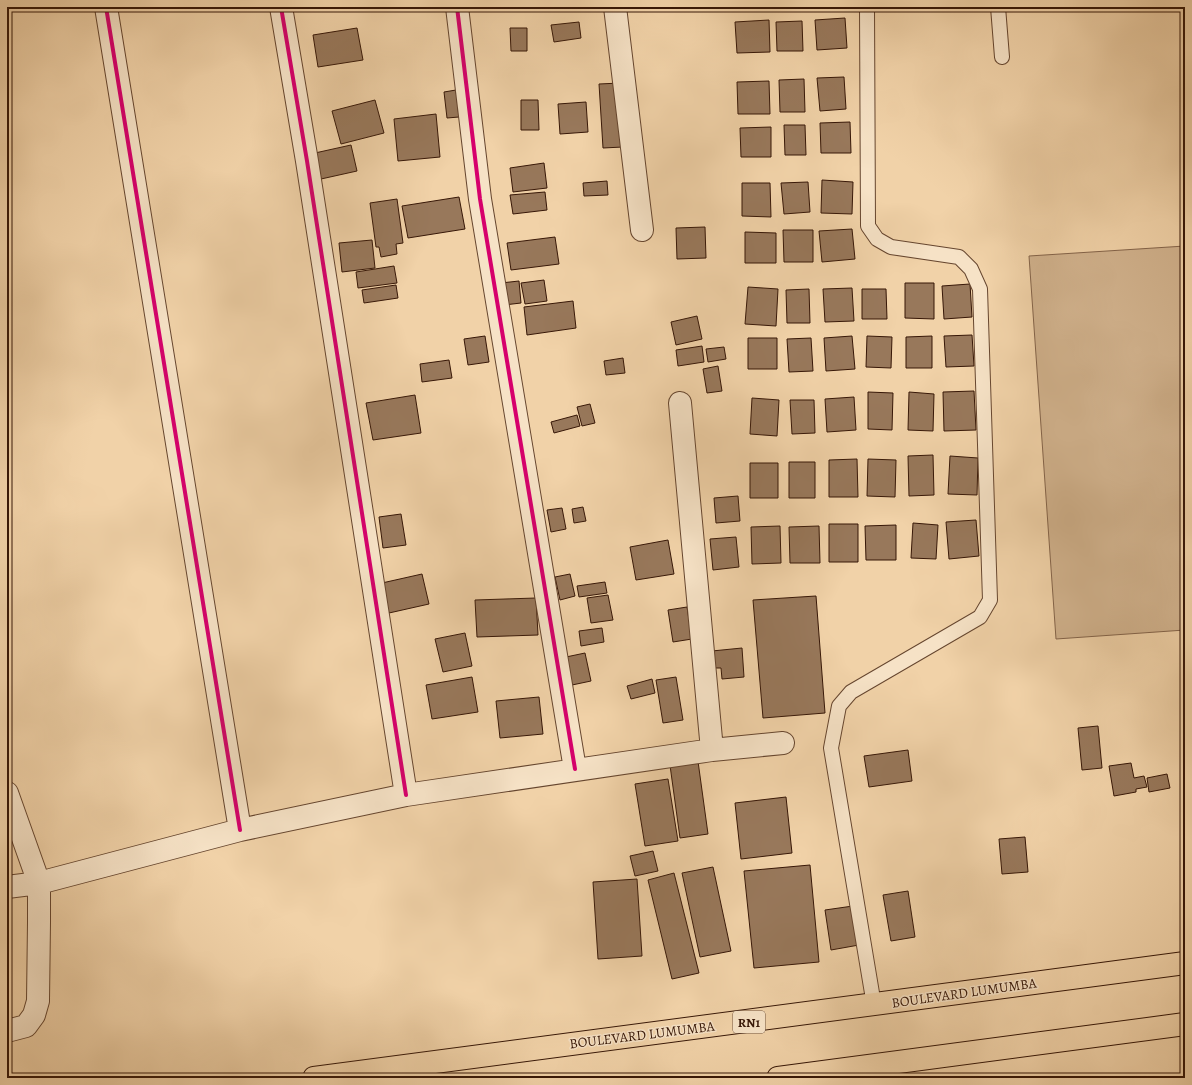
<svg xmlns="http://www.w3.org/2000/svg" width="1192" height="1085" font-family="Alegreya,serif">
<rect width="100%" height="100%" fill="#f1d2a8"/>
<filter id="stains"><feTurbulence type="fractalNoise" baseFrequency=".005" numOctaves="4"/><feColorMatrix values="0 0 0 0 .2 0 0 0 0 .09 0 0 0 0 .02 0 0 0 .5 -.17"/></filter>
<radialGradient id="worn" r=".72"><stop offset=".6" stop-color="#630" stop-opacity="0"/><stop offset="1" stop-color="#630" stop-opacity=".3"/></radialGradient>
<!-- green -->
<path fill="#d1b28d" stroke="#84644a" d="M1185,246V630L1056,639L1029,256Z"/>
<!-- building -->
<path fill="#98785b" stroke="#371707" d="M845,18L847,48L817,50L815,20Z
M769,20L770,52L737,53L735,22Z
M802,21L803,51H777L776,22Z
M579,22L581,38L554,42L551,25Z
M357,28L363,60L318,67L313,35Z
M510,28H527V51H511Z
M844,77L846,109L820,111L817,78Z
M804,79L805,112H780L779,80Z
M769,81L770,114H738L737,82Z
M620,83L623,147L603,148L599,84Z
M456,90L459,117L447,118L444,92Z
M375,100L384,133L341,144L332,111Z
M521,100H538L539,130H521Z
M586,102L588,132L560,134L558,104Z
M436,114L440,157L398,161L394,119Z
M850,122L851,153H821L820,123Z
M784,125H805L806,155H785Z
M771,127V157H741L740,128Z
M351,145L357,171L321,179L315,153Z
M544,163L547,188L513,192L510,168Z
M822,180L853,182L852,214L821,213Z
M607,181L608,195L584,196L583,183Z
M808,182L810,212L784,214L781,183Z
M742,183H770L771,217L742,216Z
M545,192L547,210L513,214L510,195Z
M459,197L465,229L408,238L402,206Z
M397,199L403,243L396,244L397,254L381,257L379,247H376L370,203Z
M705,227L706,258L677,259L676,228Z
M852,229L855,259L822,262L819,231Z
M783,230H813V262H784Z
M745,232L776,233V263H745Z
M555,237L559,264L511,270L507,243Z
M372,240L375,268L342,272L339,243Z
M394,266L397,283L358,288L356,272Z
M544,280L547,301L525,304L521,283Z
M519,281L521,303L504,305L501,283Z
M905,283H934V319L905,318Z
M970,284L972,317L944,319L942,286Z
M396,285L398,298L364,303L362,290Z
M748,287L778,289L776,326L745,324Z
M852,288L854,321L825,322L823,289Z
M809,289L810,323H787L786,290Z
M862,289H886L887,319H862Z
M573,301L576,328L527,335L524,307Z
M697,316L702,339L676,345L671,322Z
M972,335L974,366L946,367L944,336Z
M485,336L489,362L468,365L464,339Z
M852,336L855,369L826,371L824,338Z
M867,336L892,337L891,368L866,367Z
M932,336V368H906V337Z
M748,338H777V369H748Z
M811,338L813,371L789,372L787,339Z
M702,346L704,362L678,366L676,350Z
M724,347L726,359L708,362L706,349Z
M623,358L625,373L606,375L604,361Z
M449,360L452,378L422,382L420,364Z
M718,366L722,391L707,393L703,369Z
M974,391L976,430L944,431L943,392Z
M868,392L893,393L892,430L868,429Z
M909,392L934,394L933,431L908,430Z
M415,395L421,433L373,440L366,403Z
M854,397L856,430L827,432L825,399Z
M752,398L779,400L777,436L750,434Z
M790,400H814L815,433L792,434Z
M590,404L595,423L582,426L577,407Z
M577,415L580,426L554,433L551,422Z
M933,455L934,495L909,496L908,456Z
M950,456L978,458L977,495L948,494Z
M857,459L858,497H829V460Z
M868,459L896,460L895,497L867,496Z
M789,462H815V498H789Z
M750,463H778V498H750Z
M738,496L740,521L716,523L714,498Z
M583,507L586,521L574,523L572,509Z
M562,508L566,529L551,532L547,510Z
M401,514L406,545L383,548L379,517Z
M976,520L979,556L949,559L946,522Z
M913,523L938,525L936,559L911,558Z
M829,524H858V562H829Z
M896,525V560H866L865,526Z
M780,526L781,563L752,564L751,527Z
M819,526L820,563H790L789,527Z
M736,537L739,567L713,570L710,539Z
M668,540L674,574L636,580L630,547Z
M422,574L429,604L389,613L382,583Z
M570,574L575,596L560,600L555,577Z
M605,582L607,593L579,597L577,586Z
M608,595L613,620L591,623L587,598Z
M816,596L825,713L763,718L753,600Z
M536,598L538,635L477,637L475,600Z
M687,607L692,639L673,642L668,610Z
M602,628L604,642L581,646L579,631Z
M465,633L472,666L443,672L435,639Z
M742,648L744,677L722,679L721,668H714L712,651Z
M585,653L591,681L572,685L566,657Z
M472,677L478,712L432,719L426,685Z
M676,677L683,720L663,723L656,680Z
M652,679L655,693L631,699L627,686Z
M539,697L543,734L500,738L496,701Z
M1098,726L1102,768L1082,770L1078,728Z
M908,750L912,781L869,787L864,756Z
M697,754L708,834L680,838L669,758Z
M1131,763L1134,778L1144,776L1147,787L1136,789V792L1114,796L1109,766Z
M1167,774L1170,788L1149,792L1147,778Z
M668,779L678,841L645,846L635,784Z
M786,797L792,853L741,859L735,803Z
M1025,837L1028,872L1002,874L999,839Z
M653,851L658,871L635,876L630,856Z
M810,865L819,962L754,968L744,871Z
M713,867L731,951L700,957L682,873Z
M674,873L699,973L672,979L648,880Z
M637,879L642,956L598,959L593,882Z
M908,891L915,937L891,941L883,895Z
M853,906L859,945L831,950L825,910Z"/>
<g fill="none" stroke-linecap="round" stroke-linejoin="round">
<defs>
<path id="service" d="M867,7L868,226L877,239L891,247L959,257L971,269L980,289L990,600L980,617L851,692L839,706L831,748L874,1005
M998,7L1002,57"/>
<path id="minor" d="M106,7L240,830
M281,7L307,161L406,795
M457,7L480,199L575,769
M615,7L642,230
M680,403L712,750
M7,793L39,883V922L38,1001L34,1015L26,1026L7,1031
M7,887L39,883L240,830L406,795L712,750L783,743"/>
<path id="trunk" d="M314,1078L1185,963
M778,1078L1185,1024"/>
</defs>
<!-- service casing -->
<use href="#service" stroke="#66462f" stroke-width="16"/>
<!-- minor casing -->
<use href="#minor" stroke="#66462f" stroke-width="24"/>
<!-- trunk casing -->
<use href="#trunk" stroke="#371707" stroke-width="24"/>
<!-- service -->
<use href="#service" stroke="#f6e2c6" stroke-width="14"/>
<!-- minor -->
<use href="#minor" stroke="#f6e2c6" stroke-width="22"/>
<!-- trunk -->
<use href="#trunk" stroke="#f1d2a8" stroke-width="22"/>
<defs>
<path id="cycleway" d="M106,7L240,830
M281,7L307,161L406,795
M457,7L480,199L575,769"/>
</defs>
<!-- cycleway casing -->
<use href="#cycleway" stroke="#f6e2c6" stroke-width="6"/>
<!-- cycleway -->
<use href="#cycleway" stroke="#d6006c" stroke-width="4"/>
</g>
<g text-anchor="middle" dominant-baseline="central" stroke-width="3" stroke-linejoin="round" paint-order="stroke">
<!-- shield labels -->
<rect fill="#f6e2c6" stroke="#705440" stroke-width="1" x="733" y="1011" width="32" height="22" rx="3"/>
<g font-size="13" font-weight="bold" fill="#371707">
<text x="749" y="1022">RN1</text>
</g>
<!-- street labels -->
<g font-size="14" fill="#371707" stroke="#f6e2c6">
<text transform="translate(964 993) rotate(-8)">BOULEVARD LUMUMBA</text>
<text transform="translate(642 1035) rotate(-7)">BOULEVARD LUMUMBA</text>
</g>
</g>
<!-- margin -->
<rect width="1192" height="1085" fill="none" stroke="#f1d2a8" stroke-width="24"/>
<rect x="8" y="8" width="1176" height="1069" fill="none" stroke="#371707" stroke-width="2"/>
<rect x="12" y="12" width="1168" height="1061" fill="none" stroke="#371707"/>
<rect width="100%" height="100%" filter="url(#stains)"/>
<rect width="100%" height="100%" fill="url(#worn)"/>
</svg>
